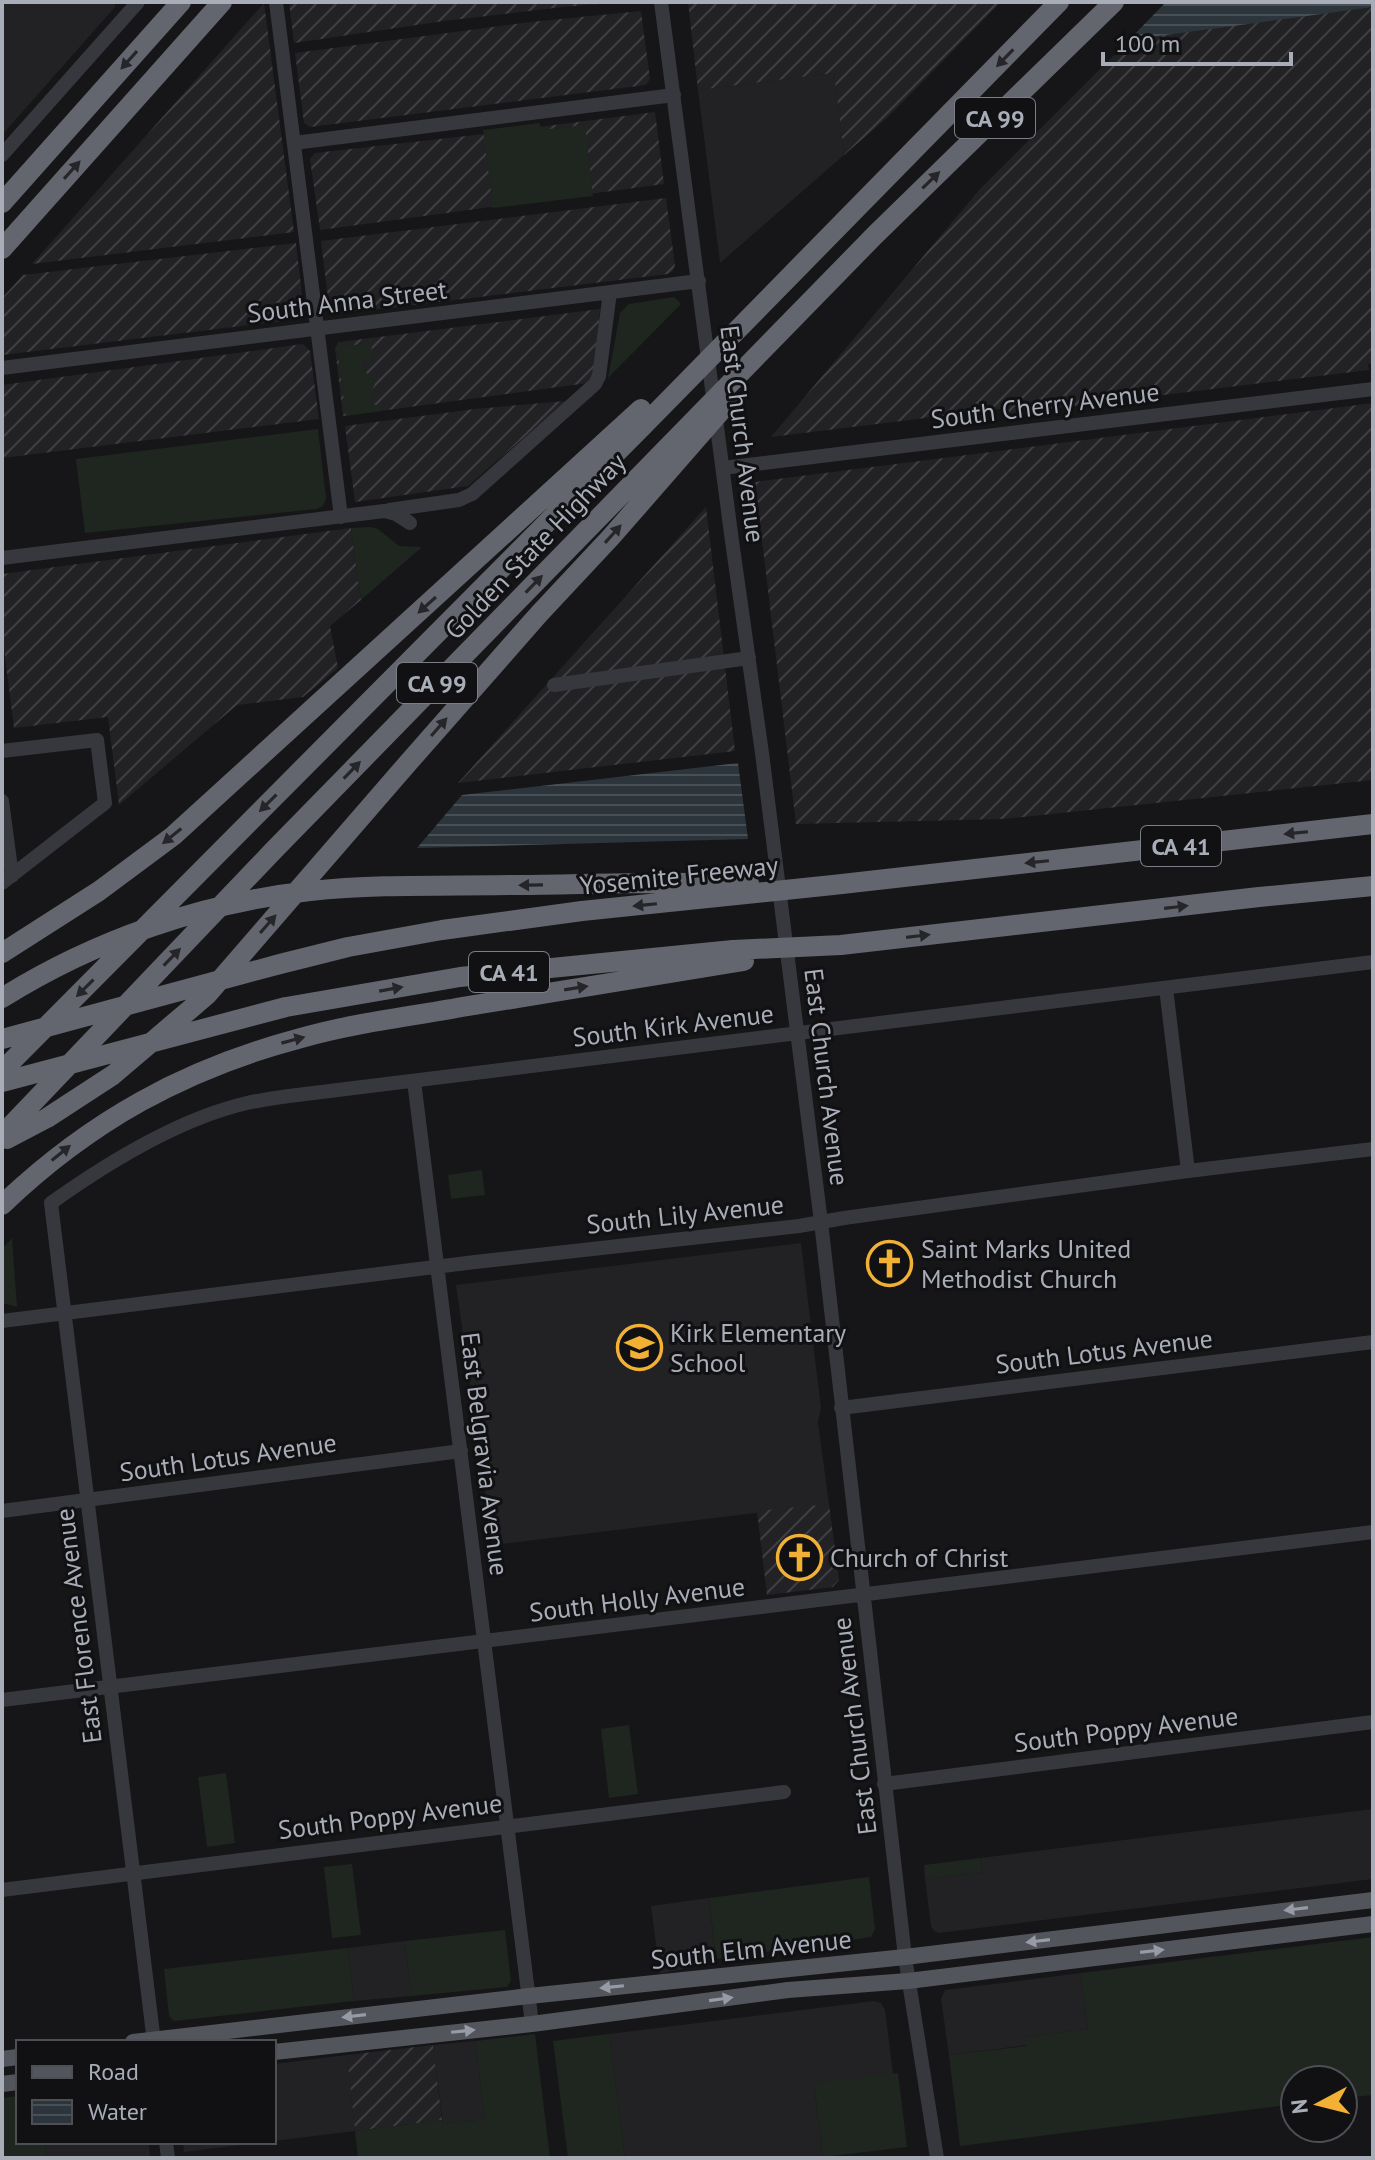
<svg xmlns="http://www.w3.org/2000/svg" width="1375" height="2160" font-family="'PT Sans',sans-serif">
<defs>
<pattern id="industrial-furrows" width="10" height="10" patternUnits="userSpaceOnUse" patternTransform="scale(2)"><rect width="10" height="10" fill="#222225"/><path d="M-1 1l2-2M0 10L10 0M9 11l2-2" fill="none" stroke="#3f3f43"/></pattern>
<pattern id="water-rules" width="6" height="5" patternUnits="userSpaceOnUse" patternTransform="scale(2)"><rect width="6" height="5" fill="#2c353c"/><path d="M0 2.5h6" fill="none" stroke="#485056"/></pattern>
</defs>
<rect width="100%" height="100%" fill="#161618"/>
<!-- built -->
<path fill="#222225" d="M21,2H115V7L2,135V4Z
M834,73L844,155L720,263L698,90Z
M801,1243L821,1408L818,1422L829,1504L493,1545L456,1285Z
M1373,1809V1879L939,1933L934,1931L931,1926L925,1879L982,1872L980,1858Z
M709,1898L716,1961L660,1974L651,1906Z
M405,1941L411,1996L354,2001L348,1948Z
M1081,1973L1088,2029L1026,2037L1027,2045L949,2055L941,1999L945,1990Z
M874,2001L881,2003L885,2010L893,2074L814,2084L823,2157L625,2158L609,2034Z
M475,2041L485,2119L443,2124L433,2045Z
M347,2055L355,2131L274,2141V2064Z
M45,2142H149L150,2158H46Z
M183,2142H265L184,2152Z"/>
<!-- industrial -->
<path fill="url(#industrial-furrows)" d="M289,2H622L563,7L444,21L294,43Z
M688,2H1001L887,118L844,155L834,73L698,90Z
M264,3L294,232L32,264Z
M1373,6V363L1368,364L1369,370L1008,414L1007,408L771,437L980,189L1129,40Z
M641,11L650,79L646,85L310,127L304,123L295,53L531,22Z
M655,112L664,184L320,230L310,159L315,153L493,133Z
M666,198L675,265L673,271L668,274L330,315L321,241Z
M296,243L304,313L299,319L2,355V298L23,275Z
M600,309L595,373L588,383L343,416L335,348L339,342Z
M303,344L310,351L319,419L2,458V385Z
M566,401L468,486L355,502L345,426L475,409Z
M1373,403V780L1003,819L796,824L755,482Z
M706,507L735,751L458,783Z
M351,528L361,600L330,626L338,668L303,697L237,705L119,805L108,717L14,728L2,633V574Z
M829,1504L839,1580L833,1587L767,1595L757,1511Z
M433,2045L442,2120L355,2131L347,2055Z"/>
<!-- grass -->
<path fill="#1e261f" d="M540,123L541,130L585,125L593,196L493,208L483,130Z
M674,297L681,304L608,378L620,313L629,304Z
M371,343L373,360L369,358L364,360L362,365L363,371L367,373L371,379L376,381L372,390V403L375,405L381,404L382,411L346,416L337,347Z
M318,429L326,498L323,506L317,509L85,533L76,459Z
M371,527L378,529L399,546L422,547L361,600L351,528Z
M482,1170L485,1195L451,1199L448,1175Z
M12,1238L17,1307L2,1303V1249Z
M629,1725L638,1794L609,1798L601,1729Z
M226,1773L235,1843L207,1847L198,1777Z
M980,1858L982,1872L925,1879L924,1865Z
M352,1864L361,1935L332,1938L324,1867Z
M869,1877L875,1929L871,1937L716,1959L709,1898Z
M505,1930L511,1981L507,1987L411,1996L405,1941Z
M1373,1937V2095L1343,2098V2080H1295V2104L960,2146L949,2055L1026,2046V2037L1088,2029L1081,1973Z
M348,1948L354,2001L174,2021L169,2016L164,1969Z
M535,2034L550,2158H358L355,2131L442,2120L443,2124L485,2119L475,2041Z
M609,2034L625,2158H568L553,2041Z
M898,2073L907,2147L823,2157L814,2083Z
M18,2096V2142H45L46,2158H2V2098Z"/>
<!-- water -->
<path fill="url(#water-rules)" d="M1166,2H1373V7L1129,40Z
M738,763L748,839L417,848L462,795Z"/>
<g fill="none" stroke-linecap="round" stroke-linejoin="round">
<!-- minor -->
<path stroke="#37383d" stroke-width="14" d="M276,2L341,517
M661,2L732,541L762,753L821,1222L905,1957L937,2158
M294,143L674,95
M2,155L138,2
M2,368L699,281
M723,468L1373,389
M389,510L459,500L472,494L595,384L599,376L610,292
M2,558L384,511L396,514L410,523
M554,685L749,658
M2,751L97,740L105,803L2,883
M2,801L12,876
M1166,988L1188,1171
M414,1081L532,2024
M2,1321L475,1262L799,1226L844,1218L1188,1171L1373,1149
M841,1408L1373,1342
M2,1511L461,1451
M2,1700L1373,1532
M884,1784L1373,1722
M2,1890L784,1792
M154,2042L51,1203C107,1163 178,1119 247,1103C261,1100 275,1098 289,1096L1373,962
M166,2142L168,2158"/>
<!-- major -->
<path stroke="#53555c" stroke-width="16" d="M133,2042L529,1996L905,1957L1373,1900
M274,2052L532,2024L788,1990L908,1981L1373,1924
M2,2059L18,2057
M2,2084L18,2082"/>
<!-- highway -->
<path stroke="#63666e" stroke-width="20" d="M2,203L181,2
M2,249L222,2
M2,953L99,891L173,836L641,409
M2,998C95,940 201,903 310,891C376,884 444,886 511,885C590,884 669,882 749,883
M2,1039L280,964L348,947L442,930L582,911L833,885L1373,824
M2,1071L642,427L1059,2
M2,1082L286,1007L460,977L733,950L841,945L1259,897L1373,886
M2,1135L273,851L875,235L1114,2
M7,1139L47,1118L113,1075L207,995L408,763L539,614L611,537L728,403
M2,1205C90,1121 184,1069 301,1038C353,1023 408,1017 462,1007C556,991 650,977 744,961"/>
</g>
<!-- one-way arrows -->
<defs><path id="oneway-solid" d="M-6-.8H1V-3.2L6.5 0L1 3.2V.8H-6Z" transform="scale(2)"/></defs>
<g fill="#26262a">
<use href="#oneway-solid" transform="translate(1005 58) rotate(134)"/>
<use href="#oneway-solid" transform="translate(129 60) rotate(132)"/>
<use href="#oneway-solid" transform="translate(72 170) rotate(-48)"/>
<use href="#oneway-solid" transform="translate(931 180) rotate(-44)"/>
<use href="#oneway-solid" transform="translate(613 534) rotate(-48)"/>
<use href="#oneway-solid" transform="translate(534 584) rotate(-46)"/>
<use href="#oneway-solid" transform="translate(427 605) rotate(138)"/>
<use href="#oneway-solid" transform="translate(439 727) rotate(-49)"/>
<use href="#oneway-solid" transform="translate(352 770) rotate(-46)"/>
<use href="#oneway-solid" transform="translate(268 803) rotate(135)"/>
<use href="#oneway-solid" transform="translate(1296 833) rotate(174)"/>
<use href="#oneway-solid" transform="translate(172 836) rotate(141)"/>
<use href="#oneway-solid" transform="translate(1037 862) rotate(174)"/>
<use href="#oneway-solid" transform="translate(531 885) rotate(179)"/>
<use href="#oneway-solid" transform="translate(645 905) rotate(174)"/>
<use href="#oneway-solid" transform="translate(1176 907) rotate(-7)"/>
<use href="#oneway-solid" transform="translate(268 924) rotate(-49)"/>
<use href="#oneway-solid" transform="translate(918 936) rotate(-7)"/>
<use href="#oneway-solid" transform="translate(172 957) rotate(-46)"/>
<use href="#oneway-solid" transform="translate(85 988) rotate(135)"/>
<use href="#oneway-solid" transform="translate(576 988) rotate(-9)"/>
<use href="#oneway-solid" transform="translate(391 989) rotate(-10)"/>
<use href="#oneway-solid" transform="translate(293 1040) rotate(-15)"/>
<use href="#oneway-solid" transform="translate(61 1153) rotate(-39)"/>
</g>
<g fill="#979ba6">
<use href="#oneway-solid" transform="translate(1296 1909) rotate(173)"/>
<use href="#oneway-solid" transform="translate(1038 1941) rotate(173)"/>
<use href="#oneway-solid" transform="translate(1152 1951) rotate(-7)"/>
<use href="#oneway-solid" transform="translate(612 1987) rotate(174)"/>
<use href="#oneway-solid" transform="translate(721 1999) rotate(-8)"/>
<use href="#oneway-solid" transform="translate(354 2016) rotate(173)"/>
<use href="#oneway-solid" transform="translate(463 2031) rotate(-6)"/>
</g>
<!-- icons -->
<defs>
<symbol id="church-ring" viewBox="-11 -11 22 22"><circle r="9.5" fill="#111113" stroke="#f2b134" stroke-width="1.5"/><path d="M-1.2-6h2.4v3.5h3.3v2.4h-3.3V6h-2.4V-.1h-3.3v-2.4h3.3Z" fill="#f2b134"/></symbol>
<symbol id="school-ring" viewBox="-11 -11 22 22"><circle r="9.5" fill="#111113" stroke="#f2b134" stroke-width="1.5"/><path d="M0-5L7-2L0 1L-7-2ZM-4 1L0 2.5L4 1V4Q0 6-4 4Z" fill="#f2b134"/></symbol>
</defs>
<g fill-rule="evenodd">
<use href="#church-ring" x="864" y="1238" width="51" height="51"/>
<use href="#school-ring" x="614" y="1322" width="51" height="51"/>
<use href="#church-ring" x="774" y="1532" width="51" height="51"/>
</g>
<g text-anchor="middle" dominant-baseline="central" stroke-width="6" stroke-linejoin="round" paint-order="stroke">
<!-- shield labels -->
<g fill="#111113" stroke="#7b7e86" stroke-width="2">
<rect x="955" y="98" width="80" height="40" rx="6"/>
<rect x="397" y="663" width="80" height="40" rx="6"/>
<rect x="1141" y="826" width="80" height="40" rx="6"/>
<rect x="469" y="952" width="80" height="40" rx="6"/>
</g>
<g font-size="24" font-weight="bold" fill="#a8adb8">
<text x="995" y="118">CA 99</text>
<text x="437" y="683">CA 99</text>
<text x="1181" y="846">CA 41</text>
<text x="509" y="972">CA 41</text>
</g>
<!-- street labels -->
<g font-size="26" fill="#a8adb8" stroke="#111113">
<text transform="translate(347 301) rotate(-7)">South Anna Street</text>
<text transform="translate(1045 405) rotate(-7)">South Cherry Avenue</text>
<text transform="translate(743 434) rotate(83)">East Church Avenue</text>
<text transform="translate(535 546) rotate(-46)">Golden State Highway</text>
<text transform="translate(679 875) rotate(-6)">Yosemite Freeway</text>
<text transform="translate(673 1025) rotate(-7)">South Kirk Avenue</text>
<text transform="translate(827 1077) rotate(83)">East Church Avenue</text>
<text transform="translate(685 1214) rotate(-6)">South Lily Avenue</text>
<text transform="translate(1104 1351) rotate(-7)">South Lotus Avenue</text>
<text transform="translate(485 1454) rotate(83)">East Belgravia Avenue</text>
<text transform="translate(228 1457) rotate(-8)">South Lotus Avenue</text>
<text transform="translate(637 1599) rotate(-7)">South Holly Avenue</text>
<text transform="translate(78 1626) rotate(-97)">East Florence Avenue</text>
<text transform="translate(854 1726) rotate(-97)">East Church Avenue</text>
<text transform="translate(1126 1729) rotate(-7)">South Poppy Avenue</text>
<text transform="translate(390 1816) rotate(-7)">South Poppy Avenue</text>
<text transform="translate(751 1949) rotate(-6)">South Elm Avenue</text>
</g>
<!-- poi labels -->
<g font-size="26" fill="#a8adb8" stroke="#111113" text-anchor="start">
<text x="921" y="1248">Saint Marks United<tspan x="921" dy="30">Methodist Church</tspan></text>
<text x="670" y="1332">Kirk Elementary<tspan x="670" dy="30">School</tspan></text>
<text x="830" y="1557">Church of Christ</text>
</g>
</g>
<!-- border -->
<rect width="1375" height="2160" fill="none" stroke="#a8adb8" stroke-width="8"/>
<!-- legend -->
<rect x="16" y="2040" width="260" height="104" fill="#111113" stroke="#4d4f55" stroke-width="2"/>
<rect x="32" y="2066" width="40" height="12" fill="#53555c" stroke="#4d4f55" stroke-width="2"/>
<text x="88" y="2080" font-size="24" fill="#a8adb8">Road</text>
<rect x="32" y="2100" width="40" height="24" fill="url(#water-rules)" stroke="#4d4f55" stroke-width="2"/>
<text x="88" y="2120" font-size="24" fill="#a8adb8">Water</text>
<!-- north arrow -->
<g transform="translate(1319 2104) rotate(263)"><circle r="38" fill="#111113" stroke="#4d4f55" stroke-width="2"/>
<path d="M0-6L14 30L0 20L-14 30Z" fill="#f2b134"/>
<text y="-12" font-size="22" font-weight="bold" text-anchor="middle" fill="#a8adb8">N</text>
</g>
<!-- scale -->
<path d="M1103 52v12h188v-12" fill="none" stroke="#a8adb8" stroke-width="4"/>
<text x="1115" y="52" font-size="24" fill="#a8adb8" stroke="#111113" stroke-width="6" paint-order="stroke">100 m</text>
</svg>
